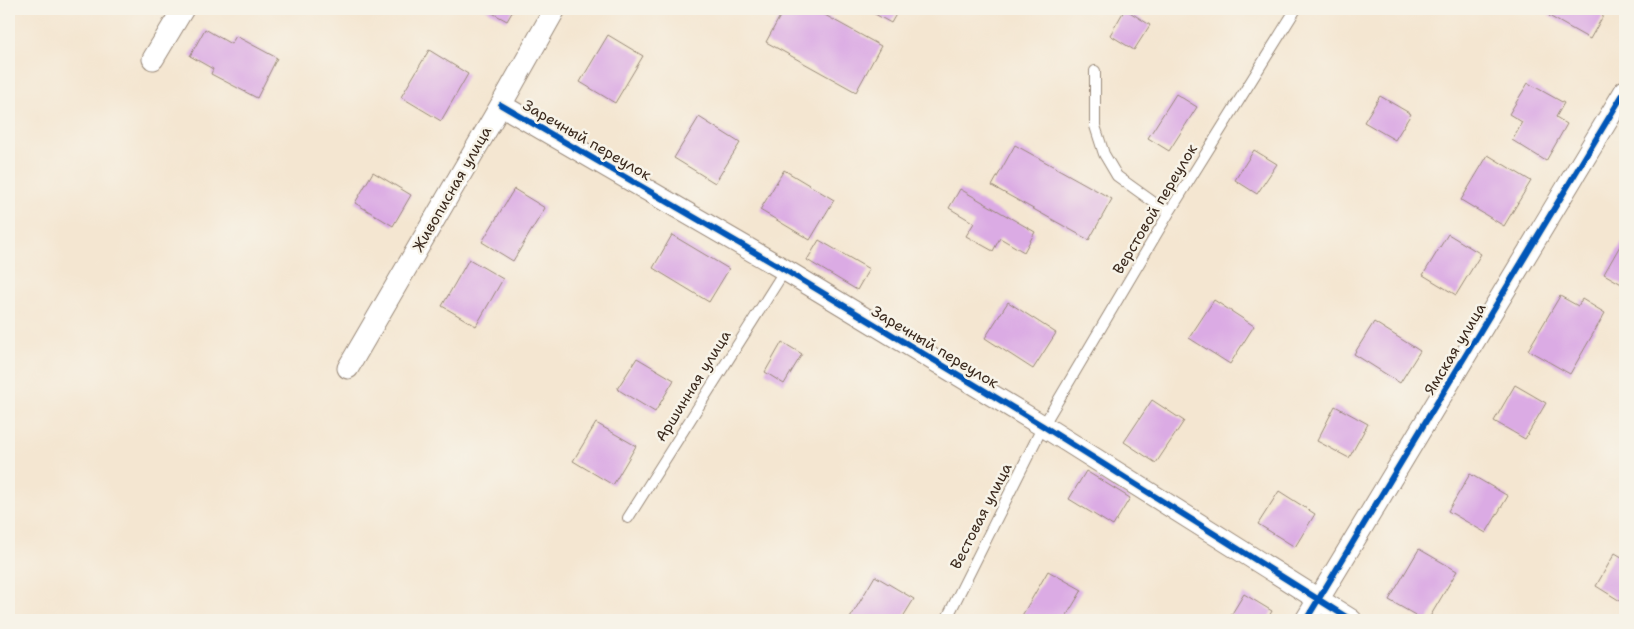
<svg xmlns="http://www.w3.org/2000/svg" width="1634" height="629" font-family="'Shantell Sans',sans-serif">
<rect width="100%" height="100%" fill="#f7f3e8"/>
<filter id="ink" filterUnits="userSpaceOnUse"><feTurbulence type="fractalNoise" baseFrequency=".02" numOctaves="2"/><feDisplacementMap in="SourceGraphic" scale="10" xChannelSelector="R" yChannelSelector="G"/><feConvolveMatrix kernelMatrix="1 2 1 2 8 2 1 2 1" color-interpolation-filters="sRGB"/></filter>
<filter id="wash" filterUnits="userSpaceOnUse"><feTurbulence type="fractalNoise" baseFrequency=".0096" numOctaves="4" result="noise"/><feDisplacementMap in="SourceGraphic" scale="20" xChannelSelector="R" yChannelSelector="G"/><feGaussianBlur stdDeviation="1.12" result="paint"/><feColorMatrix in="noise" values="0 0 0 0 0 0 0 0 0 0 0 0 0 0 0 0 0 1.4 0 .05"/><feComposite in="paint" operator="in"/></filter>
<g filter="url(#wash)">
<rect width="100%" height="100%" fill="#f4e6d1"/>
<g id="blocks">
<!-- building -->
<path fill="#dbabe4" d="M485,9H514L507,21Z
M784,9H814L881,46L856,92L766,42Z
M866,9H899L891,23Z
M1125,9L1150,25L1134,50L1110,35Z
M1553,9H1607L1590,39L1549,16Z
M205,29L231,44L236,36L277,58L257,98L211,74L213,69L190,56Z
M608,35L643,56L615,103L580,82Z
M429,50L468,74L441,121L401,97Z
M1528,83L1564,103L1556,117L1567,124L1546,161L1512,140L1522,122L1509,114Z
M1176,94L1197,107L1169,151L1148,138Z
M1380,96L1411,114L1395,140L1364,122Z
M699,117L740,143L715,183L674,158Z
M1015,145L1112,199L1089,240L992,186Z
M1254,150L1277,164L1257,194L1235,180Z
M1488,155L1531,181L1504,226L1461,200Z
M784,170L834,200L810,240L760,210Z
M373,172L411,195L393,226L355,203Z
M514,189L545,208L513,261L482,242Z
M960,189L1035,232L1024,252L1000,238L993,251L966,236L974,223L949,208Z
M1448,234L1481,254L1456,295L1423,275Z
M672,235L729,269L709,302L653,268Z
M1625,237V286L1604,274Z
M819,240L869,269L857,290L807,260Z
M469,259L503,279L476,326L442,306Z
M1560,296L1578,306L1582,299L1605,313L1570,374L1528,350Z
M1214,300L1254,326L1230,364L1189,338Z
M1008,302L1056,333L1033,369L985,338Z
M1374,322L1420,351L1400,383L1354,354Z
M782,342L802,354L784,384L765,372Z
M637,358L674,380L655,412L617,389Z
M1515,385L1546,403L1525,439L1494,421Z
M1152,400L1184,421L1156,463L1124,442Z
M1335,406L1368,424L1349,458L1317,441Z
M596,423L636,446L613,485L573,461Z
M1086,471L1130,498L1113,526L1069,499Z
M1470,474L1508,496L1486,533L1448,511Z
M1279,491L1315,514L1295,547L1258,524Z
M1419,549L1457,571L1428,620H1424L1389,600Z
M1615,553L1625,559V604L1596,586Z
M1048,571L1082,590L1064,620H1023L1020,619Z
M875,576L914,599L901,620H849Z
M1244,594L1272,611L1267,620H1228Z"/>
</g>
</g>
<g filter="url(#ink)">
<use href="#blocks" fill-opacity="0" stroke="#988878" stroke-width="1"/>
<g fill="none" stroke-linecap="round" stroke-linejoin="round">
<defs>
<path id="lane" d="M1095,71V126L1104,154L1117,176L1156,204L1170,211
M628,518L785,270
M946,620L1043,426L1170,211L1296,9"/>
<path id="street" d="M153,59L183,9
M501,105L785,270L1043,426L1351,620
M348,368L501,105L555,9
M1306,620L1625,91"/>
</defs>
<!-- lane casing -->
<use href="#lane" stroke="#988878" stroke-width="12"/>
<!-- street casing -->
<use href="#street" stroke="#988878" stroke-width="23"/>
<!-- lane -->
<use href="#lane" stroke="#fff" stroke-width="10"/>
<!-- street -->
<use href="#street" stroke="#fff" stroke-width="21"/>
<defs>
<path id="cycleway" d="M501,105L785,270L1043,426L1351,620
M1306,620L1625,91"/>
</defs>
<!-- cycleway casing -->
<use href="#cycleway" stroke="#f7f3e8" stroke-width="9"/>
<!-- cycleway -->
<use href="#cycleway" stroke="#0057b8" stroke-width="6"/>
</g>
</g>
<g text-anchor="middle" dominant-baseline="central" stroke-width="5" stroke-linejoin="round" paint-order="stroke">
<!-- street labels -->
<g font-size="15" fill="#3b2a1e" stroke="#f7f3e8">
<text transform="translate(587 140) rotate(30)">Заречный переулок</text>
<text transform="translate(452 189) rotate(-60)">Живописная улица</text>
<text transform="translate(1155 209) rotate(-59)">Верстовой переулок</text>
<text transform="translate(935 347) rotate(31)">Заречный переулок</text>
<text transform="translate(1455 349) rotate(-59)">Ямская улица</text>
<text transform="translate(693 386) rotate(-58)">Аршинная улица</text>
<text transform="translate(981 516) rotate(-63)">Вестовая улица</text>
</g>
</g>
<!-- margin -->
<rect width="1634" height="629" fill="none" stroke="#f7f3e8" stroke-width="30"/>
</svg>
